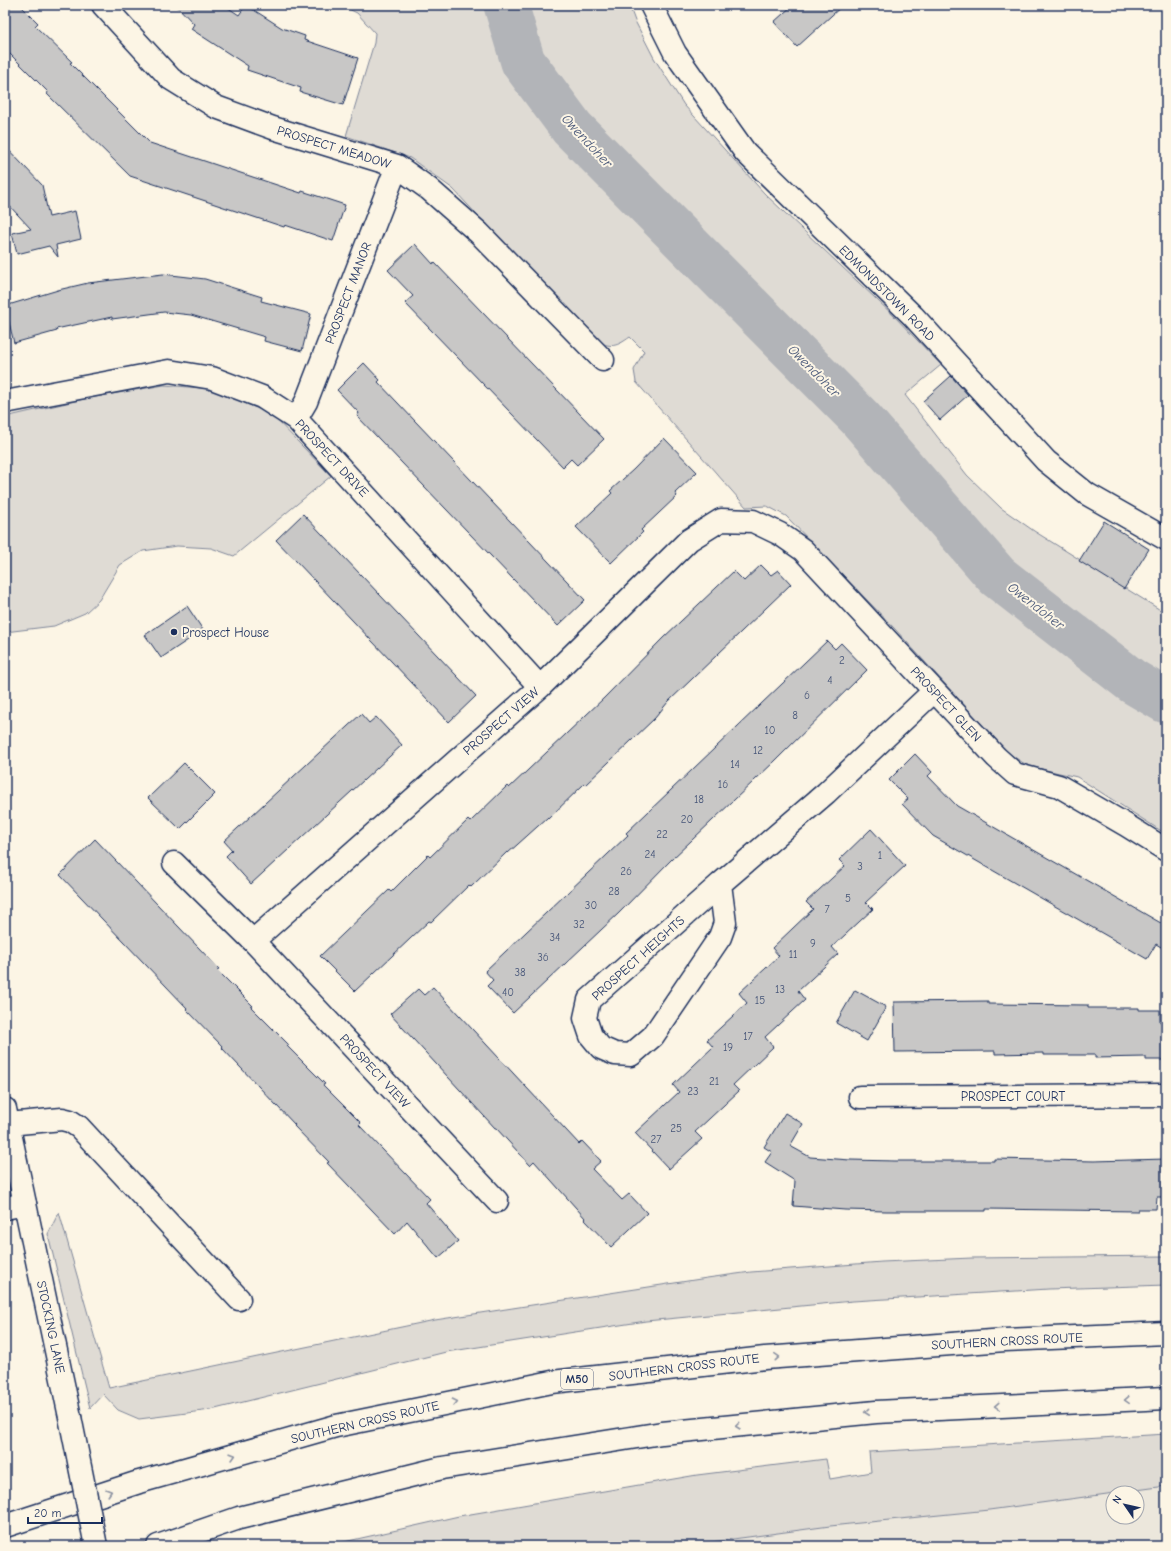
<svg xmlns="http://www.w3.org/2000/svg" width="1171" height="1551" font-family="'Comic Neue',sans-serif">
<rect width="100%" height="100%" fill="#fcf5e5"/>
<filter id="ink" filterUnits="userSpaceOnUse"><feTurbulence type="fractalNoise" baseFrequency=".025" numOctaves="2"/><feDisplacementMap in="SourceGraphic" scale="8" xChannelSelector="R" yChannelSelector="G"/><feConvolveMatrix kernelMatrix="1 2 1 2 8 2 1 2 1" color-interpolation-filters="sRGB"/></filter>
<g filter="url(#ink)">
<!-- built -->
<path fill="#ece7dc" d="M1166,1486V1546H681L830,1526L989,1510L1113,1493V1517H1137V1493H1114Z"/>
<!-- green -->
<path fill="#dfdbd4" stroke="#7d8599" d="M340,5H629L635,21L654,58L684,105L765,194L894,316L941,365L905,395L967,475L1001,508L1034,531L1162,611L1166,604V834L1077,777L1028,766L1008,753L894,628L786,516L767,506L746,507L636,382L634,370L644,351L630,337C616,347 612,348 595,341L453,189L410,158L346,136L374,43L375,33L357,13Z
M164,385L213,389L272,415L331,476L234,556L211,548L177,546L143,551L120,565L99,600L85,613L54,626L5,632V417L84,399Z
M59,1212L109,1388L435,1320L707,1278L751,1272L882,1262L972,1258L1166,1256V1285L1049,1289L853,1301L646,1321L446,1352L211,1410L139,1419L118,1410L103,1394L90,1408L48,1234Z
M1166,1434V1486L989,1510L830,1526L681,1546H326L459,1516L697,1475L826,1459L830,1479L871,1472L869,1452Z"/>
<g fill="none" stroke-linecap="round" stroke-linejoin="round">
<!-- river -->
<path stroke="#b2b4b8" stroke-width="45" d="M506,5L523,62L572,128L860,418L997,576L1132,681L1166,701"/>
</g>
<!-- building -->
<path fill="#c8c7c6" stroke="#1b2f5e" d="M5,5H20L38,23L35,26L72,62L70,63L150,143L301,193L302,191L345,205L333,241L285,225L284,227L130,176L47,94L48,92L5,49Z
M176,5H224L239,15L246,5L282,28L305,36L304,40L358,58L343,105L300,92L301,88L247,70L248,66L191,29L194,24Z
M793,5H843L797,47L774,22Z
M5,146L42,185L49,217L75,211L81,239L56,245L58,257L49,246L17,254L12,233L31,229L5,201Z
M415,244L433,264L434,262L604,439L577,465L571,459L563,467L405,303L413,296L388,270Z
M163,274L205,279L262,297L261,301L311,314L302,351L264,341L265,337L191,315L164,312L112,319V317L56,329L57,331L14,343L5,306L58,290L88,283Z
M364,363L380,380L378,382L585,600L558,626L357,416L359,413L337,390Z
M951,376L968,395L940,420L923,401Z
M664,438L697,472L675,493L677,496L641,530L643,532L611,563L576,527L612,493L610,491L634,469Z
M303,514L476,696L449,722L276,540Z
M1104,521L1149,549L1124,589L1079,561Z
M761,565L771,575L778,570L791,584L668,702L655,718L585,785L584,784L548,819L547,818L508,853L507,852L471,887L469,885L431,922L429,921L355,991L320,956L389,890L391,892L428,855L430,857L468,820L470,822L507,786L509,788L604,698L663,638L734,571L744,581Z
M187,606L203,630L161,658L145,635Z
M827,641L835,649L841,643L867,670L775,761L671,860L619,913L513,1013L487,986L493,980L485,971L628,835L626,833Z
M361,714L369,723L376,717L402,745L251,884L226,856L232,850L224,841Z
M915,754L932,772L928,776L957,806L1166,926V950L1156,944L1147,959L933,836L902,804L908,799L889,780Z
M184,763L215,794L180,829L148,798Z
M871,829L905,866L866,902L873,909L832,947L838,954L798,991L805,1000L765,1037L773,1047L733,1085L739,1091L695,1132L702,1139L669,1169L635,1133L679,1092L673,1085L713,1047L707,1040L747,1003L739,993L779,956L772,948L813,909L806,902L845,866L839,860Z
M95,839L219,969L217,970L253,1006L251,1007L289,1045L287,1046L325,1084L323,1085L361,1123L359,1125L430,1199L426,1203L458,1241L438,1258L407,1221L395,1234L327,1163L329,1162L294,1126L295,1125L222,1048L223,1047L186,1009L187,1008L60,875Z
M433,987L579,1144L582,1141L601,1161L592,1169L622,1200L629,1194L647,1213L611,1247L584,1219L585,1218L534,1161L530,1165L496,1128H495L390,1014L418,989L424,995Z
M855,990L886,1007L867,1041L836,1023Z
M988,1001V1004L1088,1005V1008H1139V1010H1160V1022H1166V1060H1146V1057L1095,1058V1055H1043V1053L995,1054V1051L895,1052L894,1002Z
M785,1113L803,1124L790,1146L810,1157L850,1160L895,1161H994V1159L1094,1161L1166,1159V1197H1157L1156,1209H1138V1211L986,1209V1211H886L845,1210L793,1206L795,1181L765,1162L772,1152L764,1147Z"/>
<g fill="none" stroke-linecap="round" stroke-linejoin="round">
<defs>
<path id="minor" d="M103,5L171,79L216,107L273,128L397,166L429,189L479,233L603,360
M5,402L169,371L212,378L262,397L296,419L540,687
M296,419L306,402L397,166
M174,863L253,941L497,1201
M720,884L589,1000L585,1018L591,1036L601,1048L615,1054L631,1055L653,1036L720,937L725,923L720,884L826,793L934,691
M253,941L540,687L689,540L721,520L753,521L780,534L803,550L996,757L1015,774L1059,786L1126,825L1166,850
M860,1097L1166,1095
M8,1124L62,1119L70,1121L79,1127L239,1299
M5,1208L25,1204"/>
<path id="major" d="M651,5L675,53L745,152L913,316L1046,461L1087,494L1166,539
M5,1109L70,1417"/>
<path id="highway" d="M5,1526L139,1482L336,1426L552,1382L765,1358L1005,1340L1166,1333
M158,1546L239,1518L442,1468L662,1433L876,1412L1166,1398"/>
</defs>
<!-- minor casing -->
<use href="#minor" stroke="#1b2f5e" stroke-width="25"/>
<!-- major casing -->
<use href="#major" stroke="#1b2f5e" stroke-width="25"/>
<!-- highway casing -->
<use href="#highway" stroke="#1b2f5e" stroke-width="25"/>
<!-- minor -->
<use href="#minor" stroke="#fcf5e5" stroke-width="22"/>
<!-- major -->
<use href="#major" stroke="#fcf5e5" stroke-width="22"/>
<!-- highway -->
<use href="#highway" stroke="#fcf5e5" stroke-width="22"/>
<defs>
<path id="major-bridge" d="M70,1417L96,1546"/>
</defs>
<!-- major-bridge casing -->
<use href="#major-bridge" stroke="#1b2f5e" stroke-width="25" stroke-linecap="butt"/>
<!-- major-bridge -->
<use href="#major-bridge" stroke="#fcf5e5" stroke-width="22"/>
</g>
<!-- one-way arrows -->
<defs><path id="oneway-chevron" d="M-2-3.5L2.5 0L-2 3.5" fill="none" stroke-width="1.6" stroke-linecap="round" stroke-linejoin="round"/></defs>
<g stroke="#8c92a2">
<use href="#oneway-chevron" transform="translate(777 1357) rotate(-4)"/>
<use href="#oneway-chevron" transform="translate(1127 1400) rotate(177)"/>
<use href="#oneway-chevron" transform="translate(455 1402) rotate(-12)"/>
<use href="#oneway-chevron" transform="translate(997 1406) rotate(177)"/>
<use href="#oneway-chevron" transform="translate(867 1412) rotate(174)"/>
<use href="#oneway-chevron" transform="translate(738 1426) rotate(174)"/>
<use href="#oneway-chevron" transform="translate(233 1456) rotate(-16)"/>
<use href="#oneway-chevron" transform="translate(109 1492) rotate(-18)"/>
</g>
</g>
<!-- markers -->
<circle fill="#1b2f5e" stroke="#fcf5e5" stroke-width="1.5" cx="174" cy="632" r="4"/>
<g text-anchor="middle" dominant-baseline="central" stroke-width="4" stroke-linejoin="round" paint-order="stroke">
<!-- number labels -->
<g font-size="11" fill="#465578">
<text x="842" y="660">2</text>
<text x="830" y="680">4</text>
<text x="807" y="695">6</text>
<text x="795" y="715">8</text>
<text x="770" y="730">10</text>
<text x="758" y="750">12</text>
<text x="735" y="764">14</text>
<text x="723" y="784">16</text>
<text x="699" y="799">18</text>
<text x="687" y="819">20</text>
<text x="662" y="834">22</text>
<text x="650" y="854">24</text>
<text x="880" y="855">1</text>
<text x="860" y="866">3</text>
<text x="626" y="871">26</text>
<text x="614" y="891">28</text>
<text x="848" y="898">5</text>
<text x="591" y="905">30</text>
<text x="827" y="909">7</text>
<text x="579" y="924">32</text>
<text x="555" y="937">34</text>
<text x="813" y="943">9</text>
<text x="793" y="954">11</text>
<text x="543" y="957">36</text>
<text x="520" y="972">38</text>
<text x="780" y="989">13</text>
<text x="508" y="992">40</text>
<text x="760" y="1000">15</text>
<text x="748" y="1036">17</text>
<text x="728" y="1047">19</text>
<text x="714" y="1081">21</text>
<text x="693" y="1091">23</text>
<text x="676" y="1128">25</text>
<text x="656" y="1139">27</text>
</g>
<!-- shield labels -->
<rect fill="#fcf5e5" stroke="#5e6a86" stroke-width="1" x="561" y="1369" width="32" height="20" rx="3"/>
<g font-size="12" font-weight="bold" fill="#1b2f5e">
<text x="577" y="1379">M50</text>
</g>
<!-- street labels -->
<g font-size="13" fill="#1b2f5e" stroke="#fcf5e5">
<text transform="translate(334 147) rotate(17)">PROSPECT MEADOW</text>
<text transform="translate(348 293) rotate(-69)">PROSPECT MANOR</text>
<text transform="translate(887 293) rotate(45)">EDMONDSTOWN ROAD</text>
<text transform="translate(332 458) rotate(47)">PROSPECT DRIVE</text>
<text transform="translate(946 704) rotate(47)">PROSPECT GLEN</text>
<text transform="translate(501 721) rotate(-41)">PROSPECT VIEW</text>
<text transform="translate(638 958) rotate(-42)">PROSPECT HEIGHTS</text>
<text transform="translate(375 1071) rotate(47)">PROSPECT VIEW</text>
<text x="1013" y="1096">PROSPECT COURT</text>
<text transform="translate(51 1327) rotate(78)">STOCKING LANE</text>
<text transform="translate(1007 1341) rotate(-3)">SOUTHERN CROSS ROUTE</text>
<text transform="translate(684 1367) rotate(-7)">SOUTHERN CROSS ROUTE</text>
<text transform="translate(365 1422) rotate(-13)">SOUTHERN CROSS ROUTE</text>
</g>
<!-- poi labels -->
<g font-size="13" fill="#1b2f5e" stroke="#fcf5e5" text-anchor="start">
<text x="182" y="632">Prospect House</text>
</g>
<!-- water labels -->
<g font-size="14" font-style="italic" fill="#485779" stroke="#fcf5e5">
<text transform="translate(587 141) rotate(47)">Owendoher</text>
<text transform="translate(814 371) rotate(45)">Owendoher</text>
<text transform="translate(1036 606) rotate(38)">Owendoher</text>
</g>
</g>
<!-- margin -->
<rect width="1171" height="1551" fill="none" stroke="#fcf5e5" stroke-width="20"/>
<rect x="10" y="10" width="1151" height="1531" fill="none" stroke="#1b2f5e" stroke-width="1.5" filter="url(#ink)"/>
<!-- north arrow -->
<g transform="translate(1125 1505) rotate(304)"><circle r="19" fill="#fcf5e5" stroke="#a2a6af"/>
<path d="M0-3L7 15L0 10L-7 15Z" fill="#1b2f5e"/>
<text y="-6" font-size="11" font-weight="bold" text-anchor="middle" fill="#1b2f5e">N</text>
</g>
<!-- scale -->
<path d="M28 1517v6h74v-6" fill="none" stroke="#1b2f5e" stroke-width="2"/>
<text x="34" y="1517" font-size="12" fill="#1b2f5e" stroke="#fcf5e5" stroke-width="3" paint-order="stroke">20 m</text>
</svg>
